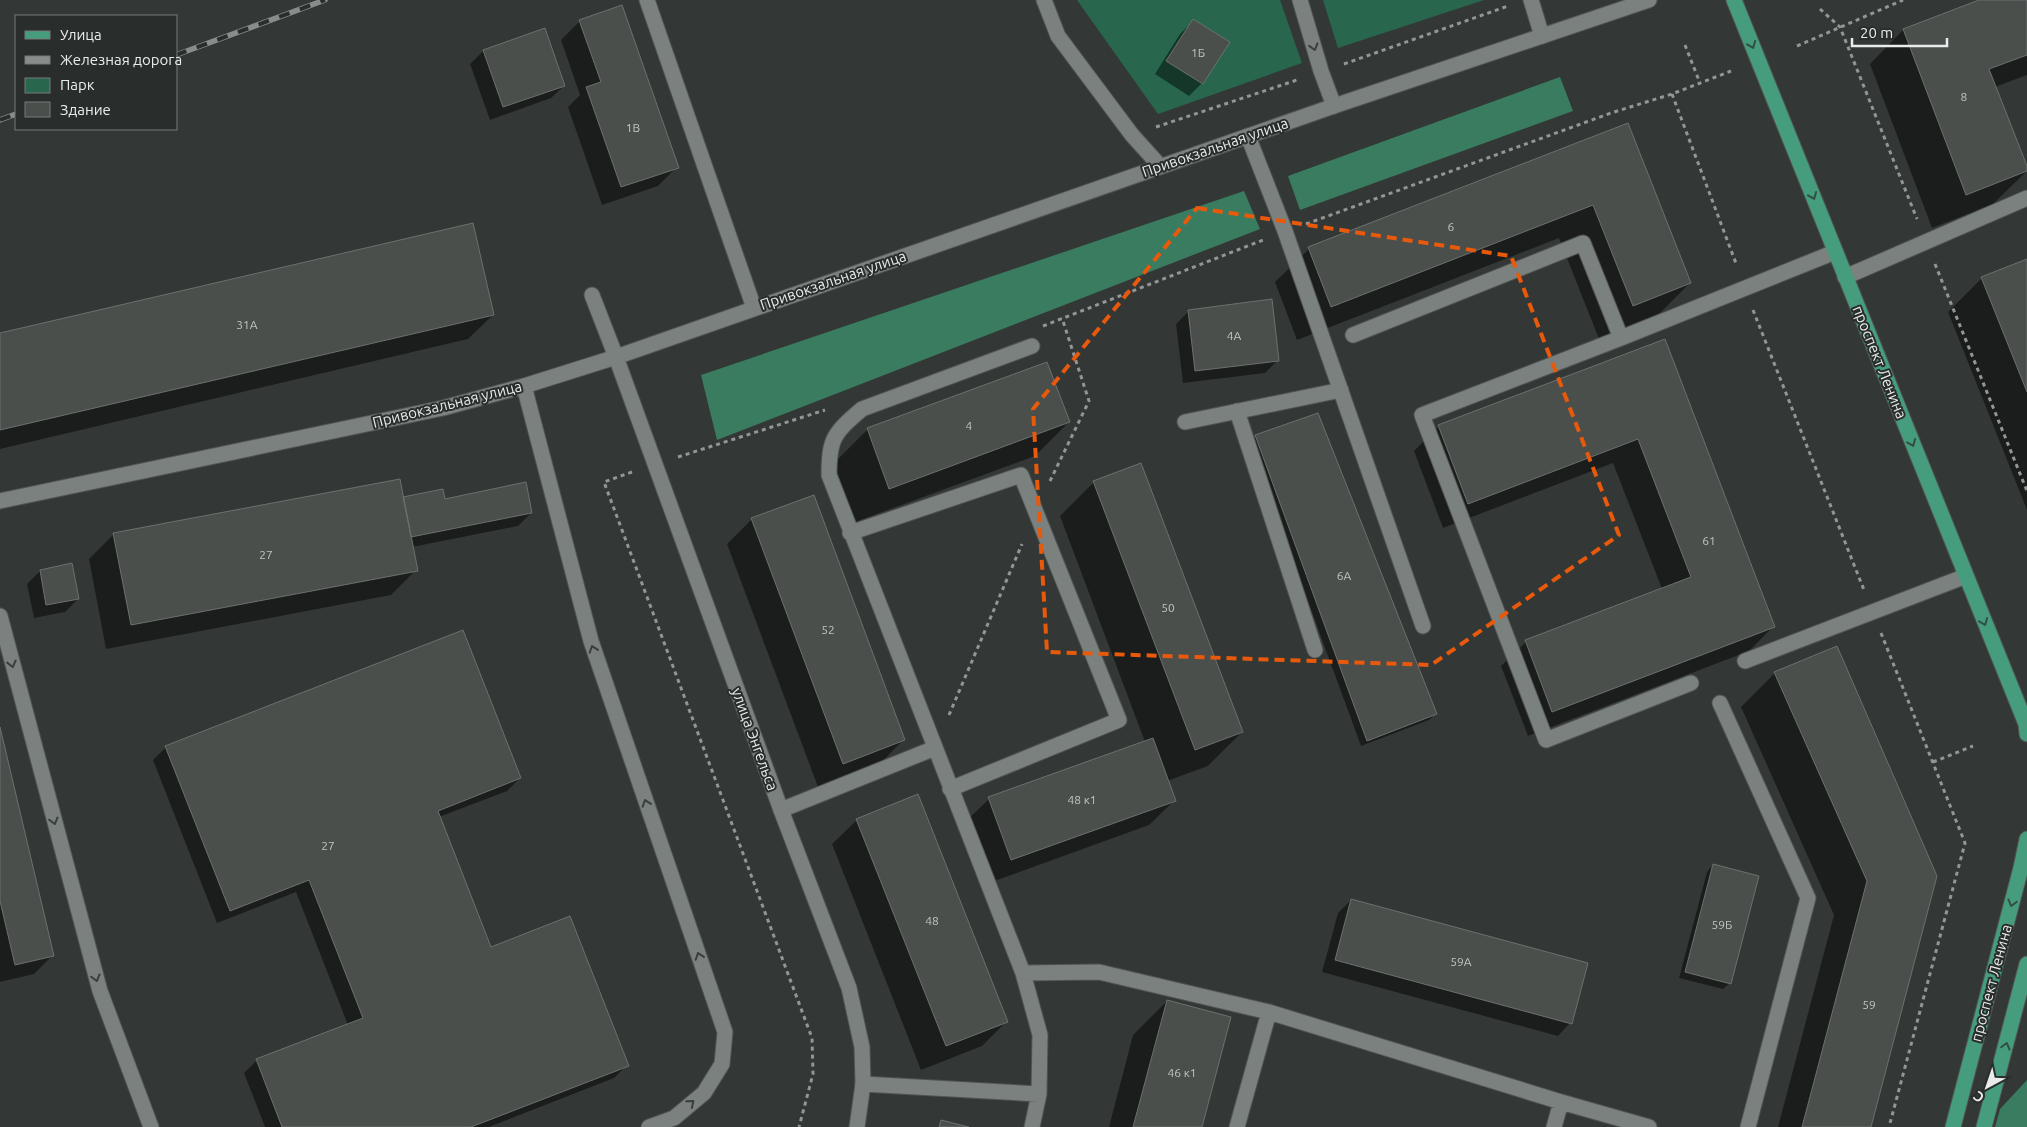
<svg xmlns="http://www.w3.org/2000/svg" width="2027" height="1127" font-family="Ubuntu,sans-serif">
<rect width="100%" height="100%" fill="#333836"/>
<!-- green -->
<path fill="#28674d" d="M1077,0H1280L1302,63L1158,114Z
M1323,0H1484L1338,48Z"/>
<!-- forest -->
<path fill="#3a7c5f" d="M1560,77L1573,111L1300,210L1288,176Z
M1244,191L1260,229L717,440L701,375Z
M2027,1080V1127H1995L2000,1109Z"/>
<!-- shadow -->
<path fill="#0007" d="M1983,0H2027V75L1995,87L2027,171L1993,204L1932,228L1870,64L1903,30Z
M580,21L677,167L658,186L602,205L568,107L580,95L561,40Z
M1193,21L1202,83L1189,96L1155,74L1180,34Z
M545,30L564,86L551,98L490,120L470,64L483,51Z
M1628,125L1690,283L1656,317L1599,339L1559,238L1297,340L1275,282L1309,249Z
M2027,260V510L1948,312L1982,278Z
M1189,311L1278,360L1265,373L1183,383L1176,324Z
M493,315L468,339L0,449V335Z
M1664,340L1774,626L1749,651L1528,736L1501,666L1526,642L1662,589L1613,463L1443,528L1414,451L1439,426Z
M1069,422L1035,456L855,522L834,463L868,429Z
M1256,437L1435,714L1429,720L1361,746L1250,443Z
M1140,465L1242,732L1208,766L1167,781L1174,801L1149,825L986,884L964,823L989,799L1145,742L1060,516L1093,483Z
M402,498L444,500L531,513L518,526L412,547L416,570L391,595L106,649L89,559L114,534Z
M752,519L903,740L879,765L818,787L727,544Z
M40,571L78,599L65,612L34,618L27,584Z
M1775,673L1936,876L1869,1127H1778L1834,915L1741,707Z
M0,732L53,955L34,974L0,982Z
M166,747L520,778L507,791L439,817L490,949L627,1065L614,1078L489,1127H265L244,1073L257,1060L348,1025L296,892L217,923L153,760Z
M857,820L1007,1021L982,1046L921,1070L832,844Z
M1713,865L1730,983L1723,989L1679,978L1707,872Z
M1351,900L1570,1023L1558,1036L1322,972L1338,913Z
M1167,1001L1200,1127H1109L1133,1035Z"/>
<!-- building -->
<path fill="#4a4f4c" stroke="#6b716e" d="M1979,0H2027V55L1989,69L2027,166V171L1966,195L1903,29Z
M622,5L679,168L621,187L586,87L601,82L579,20Z
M1193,19L1230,42L1203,84L1166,61Z
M545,28L565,86L503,107L483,50Z
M1628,123L1691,283L1633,306L1593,205L1331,307L1308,247Z
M473,223L494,315L0,430V333Z
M2027,259V392L1981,277Z
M1272,299L1279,361L1195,371L1188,310Z
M1665,339L1775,627L1552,712L1525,640L1691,577L1638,439L1468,504L1438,425Z
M1047,362L1070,422L889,489L867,428Z
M1318,413L1437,714L1367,741L1255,435Z
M1141,463L1243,732L1195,750L1093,481Z
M400,479L418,571L131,625L113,533Z
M526,482L532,513L411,537L403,497L443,489L445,499Z
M814,495L905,740L843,764L751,518Z
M72,563L79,599L46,605L40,570Z
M463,630L521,778L438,811L491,947L570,916L629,1066L471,1127H282L256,1059L363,1018L309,880L230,911L165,746Z
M1837,646L1937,876L1871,1127H1802L1867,881L1774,672Z
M0,727L54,956L15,965L0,901Z
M1153,738L1176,801L1011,860L988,797Z
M918,794L1008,1022L946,1046L856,819Z
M1713,864L1759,876L1731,984L1685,972Z
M1351,899L1588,963L1572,1024L1335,960Z
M1167,1000L1231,1017L1202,1127H1133Z
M941,1120L969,1127H939Z"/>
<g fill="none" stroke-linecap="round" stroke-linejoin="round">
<defs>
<path id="lane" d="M647,0L754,308
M1044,0L1058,36L1132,135L1160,166
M1300,0L1321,71L1334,106
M1531,0L1542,36
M1248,136L1285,231L1423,626
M1845,277L2027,198
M1353,335L1583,243L1621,338L1835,252
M1621,338L1422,415L1546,740L1691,683
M524,386L591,641L725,1032L722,1064L704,1093L674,1118L649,1127
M1237,411L1315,650
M1185,422L1341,390
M0,501L443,408L524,386L616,357L592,295
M850,533L1021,475L1119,720L950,789
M0,616L100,991L151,1127
M1745,661L1966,576
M1720,703L1808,898L1748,1127
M781,810L935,748
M1023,973L1099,972L1269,1012L1561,1102L1649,1127
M863,1084L1039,1094
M1032,1127L1039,1094L1040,1035L1023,973L829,475C829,438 834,433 862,409L1032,346
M1237,1127L1269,1012
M1554,1127L1561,1102"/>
<path id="secondary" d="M857,1127L863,1084L862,1047L849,988L781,810L616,357L1334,106L1649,0"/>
<path id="primary" d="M1734,0L2026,724L2027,734
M1953,1127L2021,868L2027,839
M1984,1127L2027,964"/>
</defs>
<!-- lane casing -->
<use href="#lane" stroke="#515452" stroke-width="17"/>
<!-- secondary casing -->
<use href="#secondary" stroke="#515452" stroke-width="17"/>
<!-- primary casing -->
<use href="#primary" stroke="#515452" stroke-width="17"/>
<!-- path -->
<path stroke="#939694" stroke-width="3" stroke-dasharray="4 4" stroke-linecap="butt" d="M1820,9L1840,27L1917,219
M1685,45L1700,83
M1797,46L1903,0
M1344,64L1508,6
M1672,94L1737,266
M1156,127L1300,79
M1306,224L1611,113L1672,94L1731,71
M1935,264L2027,491
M1753,310L1864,590
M1043,326L1263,240
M678,457L825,410
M632,472L604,482L812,1038L813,1074L799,1127
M1050,481L1089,401L1062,318
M1881,633L1965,843L1889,1127
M949,715L1022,544
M1933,762L1973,746"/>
<!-- lane -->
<use href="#lane" stroke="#7b817e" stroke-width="15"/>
<!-- secondary -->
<use href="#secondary" stroke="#7b817e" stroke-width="15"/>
<!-- primary -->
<use href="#primary" stroke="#459d7d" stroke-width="15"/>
<defs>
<path id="rail" d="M176,55L325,0
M0,120L16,114"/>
</defs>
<!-- rail casing -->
<use href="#rail" stroke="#888c8a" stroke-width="5.5"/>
<!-- rail -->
<use href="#rail" stroke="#292e2c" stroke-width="4" stroke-dasharray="11" stroke-linecap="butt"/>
</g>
<!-- one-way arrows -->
<defs><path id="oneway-chevron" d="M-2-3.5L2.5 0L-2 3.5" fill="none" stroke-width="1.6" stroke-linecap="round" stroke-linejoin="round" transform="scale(1.25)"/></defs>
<g stroke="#314f44">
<use href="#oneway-chevron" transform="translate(1752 45) rotate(68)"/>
<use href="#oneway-chevron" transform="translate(1813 196) rotate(68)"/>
<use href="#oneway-chevron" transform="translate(1912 443) rotate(68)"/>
<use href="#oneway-chevron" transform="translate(1984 622) rotate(68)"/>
<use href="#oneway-chevron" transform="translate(2012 903) rotate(105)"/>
<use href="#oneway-chevron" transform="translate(2006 1046) rotate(-75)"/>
</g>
<g stroke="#393f3c">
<use href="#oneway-chevron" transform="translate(1314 47) rotate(73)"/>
<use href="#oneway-chevron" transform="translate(593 649) rotate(-109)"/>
<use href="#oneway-chevron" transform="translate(12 664) rotate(76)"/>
<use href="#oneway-chevron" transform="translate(646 803) rotate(-109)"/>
<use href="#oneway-chevron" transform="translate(54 821) rotate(75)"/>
<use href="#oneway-chevron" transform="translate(699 956) rotate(-109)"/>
<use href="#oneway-chevron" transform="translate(96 978) rotate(75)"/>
<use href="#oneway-chevron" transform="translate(691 1103) rotate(-40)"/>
</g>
<!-- marked area -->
<path fill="none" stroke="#e8590c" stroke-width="4" stroke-dasharray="10 6" stroke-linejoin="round" d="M1197,208L1511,256L1619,535L1431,665L1047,652L1033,409Z"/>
<g text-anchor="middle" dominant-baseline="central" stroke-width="4" stroke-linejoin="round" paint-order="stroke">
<!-- number labels -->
<g font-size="12" fill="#c1c5c2">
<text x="1198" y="52">1Б</text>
<text x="1964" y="96">8</text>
<text x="633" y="127">1В</text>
<text x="1451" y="226">6</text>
<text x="247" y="324">31А</text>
<text x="1234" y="335">4А</text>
<text x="969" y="425">4</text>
<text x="1709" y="540">61</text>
<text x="266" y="554">27</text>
<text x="1344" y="575">6А</text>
<text x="1168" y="607">50</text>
<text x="828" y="629">52</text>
<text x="1082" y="799">48 к1</text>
<text x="328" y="845">27</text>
<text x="932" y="920">48</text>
<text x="1722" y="924">59Б</text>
<text x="1461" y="961">59А</text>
<text x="1869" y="1004">59</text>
<text x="1182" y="1072">46 к1</text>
</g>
<!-- street labels -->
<g font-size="15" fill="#e9ecea" stroke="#292e2c">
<text transform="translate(1215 147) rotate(-19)">Привокзальная улица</text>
<text transform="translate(833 280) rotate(-19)">Привокзальная улица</text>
<text transform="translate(1880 362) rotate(68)">проспект Ленина</text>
<text transform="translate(447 404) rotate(-14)">Привокзальная улица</text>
<text transform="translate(755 739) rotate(70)">улица Энгельса</text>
<text transform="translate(1991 983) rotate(-75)">проспект Ленина</text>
</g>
</g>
<!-- legend -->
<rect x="15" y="15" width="162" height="115" fill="#292e2c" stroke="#767a78"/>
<rect x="25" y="31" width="25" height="8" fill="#459d7d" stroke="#767a78"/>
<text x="60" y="40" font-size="15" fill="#e9ecea">Улица</text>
<rect x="25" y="56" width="25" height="8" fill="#888c8a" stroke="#767a78"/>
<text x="60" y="65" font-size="15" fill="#e9ecea">Железная дорога</text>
<rect x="25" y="78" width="25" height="15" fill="#28674d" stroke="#767a78"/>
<text x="60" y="90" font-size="15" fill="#e9ecea">Парк</text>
<rect x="25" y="102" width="25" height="15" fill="#4a4f4c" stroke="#767a78"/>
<text x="60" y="115" font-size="15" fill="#e9ecea">Здание</text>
<!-- north arrow -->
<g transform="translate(1987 1087) rotate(220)" stroke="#292e2c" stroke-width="4" paint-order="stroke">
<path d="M0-4L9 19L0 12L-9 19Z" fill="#e9ecea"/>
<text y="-8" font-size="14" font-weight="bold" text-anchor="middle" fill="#e9ecea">С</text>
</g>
<!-- scale -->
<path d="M1852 38v8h95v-8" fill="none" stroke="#e9ecea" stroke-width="2.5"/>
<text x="1860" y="38" font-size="15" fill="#e9ecea" stroke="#292e2c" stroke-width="4" paint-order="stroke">20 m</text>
</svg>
